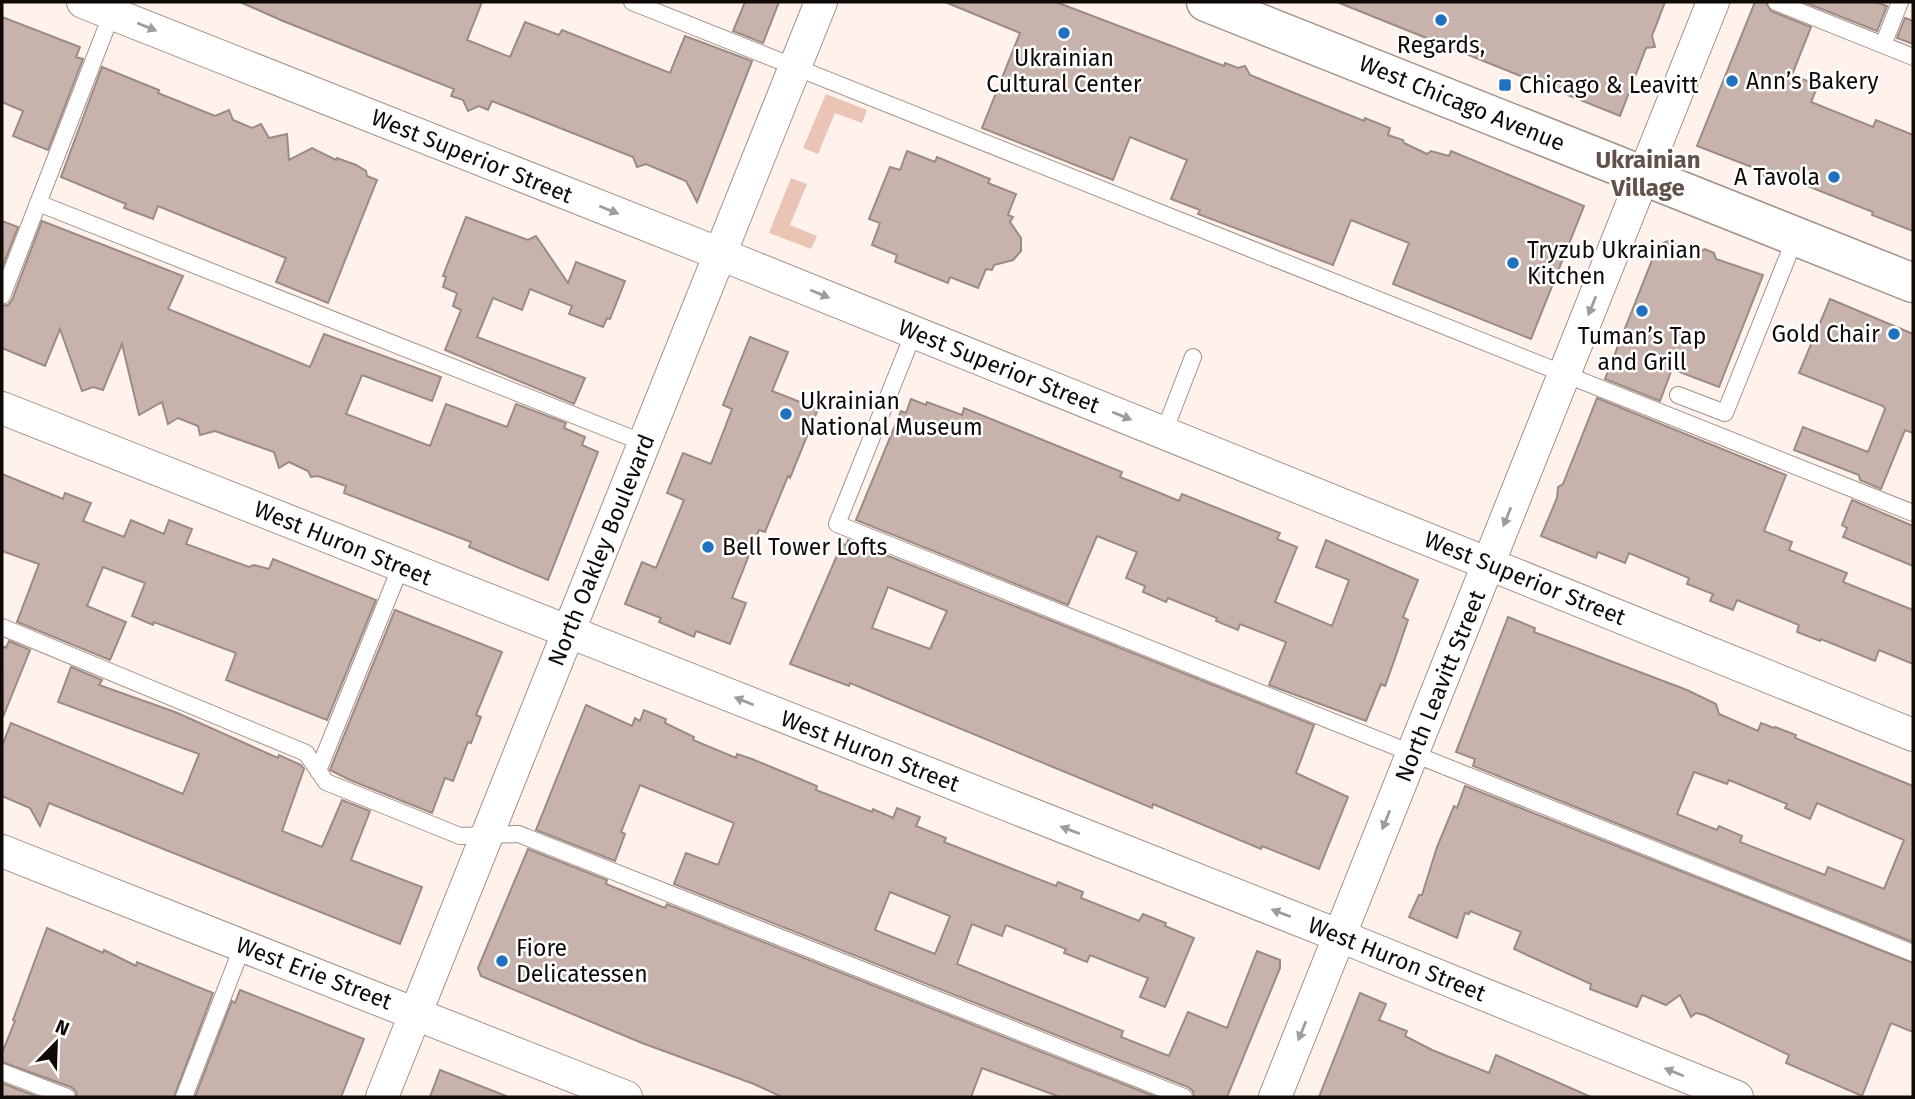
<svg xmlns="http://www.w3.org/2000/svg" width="1915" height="1099" font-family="'Fira Sans',sans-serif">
<rect width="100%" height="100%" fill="#fff2ed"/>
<!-- green -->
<path fill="#eac4b5" d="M826,94L867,110L862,123L835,113L818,154L803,148Z
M791,178L807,184L790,225L817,236L811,249L769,233Z"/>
<!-- building -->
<path fill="#c7b3ac" stroke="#9d8a83" stroke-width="2" fill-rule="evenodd" d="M240,2H482L467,40L510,57L525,22L559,35L562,30L670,73L685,36L752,61L697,202L686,181L646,164L637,167L633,157L492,101L488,110L479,106L468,111L463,100L451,96L454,89L283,21Z
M745,2H779L763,43L733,31Z
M945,2H1056L1224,66L1225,63L1238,68L1245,66L1250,75L1364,121L1365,118L1390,128L1388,135L1403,140L1404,143L1427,154L1431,151L1449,156L1451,151L1584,206L1531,339L1393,284L1409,243L1351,220L1333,265L1198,214L1200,210L1171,199L1187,160L1130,137L1113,180L982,128L1020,33Z
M1337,2H1665L1652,36L1655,47L1646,48L1620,116Z
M1755,2H1766L1771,11L1811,27L1792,75L1818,85L1811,102L1873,127L1876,120L1913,135V231L1872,215L1873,212L1785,177L1784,180L1771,176L1767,177L1760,174L1757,169L1697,146Z
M1804,2H1876L1887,6L1877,31Z
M2,17L80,47L76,57L83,59L48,150L13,136L23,111L2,102Z
M1905,18L1913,21V44L1897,38Z
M102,67L159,90L158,93L215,116L229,110L233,120L252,128L261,124L269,138L287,134L289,160L312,148L336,160L337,158L356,165L366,171L367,176L377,180L328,303L276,282L286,258L158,206L153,219L124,208L126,204L61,177Z
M907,151L935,162L937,157L990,179L988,183L1016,194L1008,215L1013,217L1010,222L1021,238V251L1013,260L994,265L992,270L986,269L978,288L950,277L948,283L895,262L897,255L872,245L880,223L869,219L890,167L900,170Z
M466,217L528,240L536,236L568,283L576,262L625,281L610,319L607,318L603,327L569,314L572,306L530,289L522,310L493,298L477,337L585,378L574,404L445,350L461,310L453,306L457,293L443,287L446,277L443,276Z
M2,221L18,227L2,268Z
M42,221L183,276L168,309L310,367L324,334L441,377L432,401L362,375L346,414L430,446L446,404L507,427L516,404L566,423L564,428L585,437L582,445L598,452L548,580L469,547L471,542L344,493L346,486L318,476L311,477L308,471L289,462L279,468L274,452L215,431L200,435L198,426L178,418L168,424L162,402L139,415L122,344L103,390L93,387L82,391L60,329L45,366L2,348V306L8,305L12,300Z
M1668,241L1689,249V247L1701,251L1705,249L1714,253L1716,259L1763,275L1719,387L1672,369L1660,401L1605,379L1658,245Z
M1830,299L1913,334V433L1905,430L1881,489L1860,480L1859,475L1794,450L1803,427L1868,452L1885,409L1883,406L1799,373Z
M750,337L788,352L772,391L818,409L790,478L788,476L765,532L759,530L732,598L746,603L730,644L696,631L694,637L659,622L661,618L625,604L642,562L656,568L684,500L667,493L683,453L711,464L732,409L723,405Z
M1597,398L1786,475L1764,531L1792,542L1789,550L1847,573L1843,582L1913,610V664L1879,650L1875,661L1821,639L1820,641L1797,632L1799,625L1737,600L1733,610L1710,601L1713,594L1687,584L1689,578L1629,553L1625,563L1598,552L1596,558L1541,536L1557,498L1558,487L1563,484Z
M911,399L926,405L927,402L962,415L964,408L1122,472L1120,477L1160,493L1179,501L1182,494L1280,533L1277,539L1297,547L1275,602L1332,626L1349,580L1316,567L1326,540L1418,580L1403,617L1408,620L1394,661L1385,686L1381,684L1366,721L1269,685L1286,642L1240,624L1238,630L1216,621L1217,618L1168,598L1166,602L1143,592L1145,586L1126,578L1137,552L1097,536L1068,605L856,520L901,411L906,413Z
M2,474L63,499L65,493L91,503L83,521L124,537L131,520L164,534L169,520L192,529L186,544L249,567L254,565L269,569L273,559L376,600L327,720L226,680L236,653L154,622L153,625L132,616L145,583L103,567L87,606L126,622L110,660L17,622L39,564L2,551Z
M1852,500L1913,526V566L1843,537L1847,528L1842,525Z
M848,540L1314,725L1296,773L1348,797L1319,869L1262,846L1261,849L1153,804L1152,808L850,683L849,686L790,664L842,544L846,545ZM888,587L947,611L930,649L872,628Z
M395,610L502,652L476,715L481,717L471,743L468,742L453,781L445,778L432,813L350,780L330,770Z
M1508,617L1535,628L1534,632L1687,690L1716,704L1719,714L1758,731L1761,723L1774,728L1775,727L1796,735L1795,738L1913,786V942L1473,766L1475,759L1456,752ZM1694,772L1727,784L1729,780L1787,804L1785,808L1810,819L1817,803L1904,840L1884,889L1828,867L1825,875L1740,842L1742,836L1719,826L1717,830L1677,814Z
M9,641L30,650L3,717L2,646L6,648Z
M71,667L102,680L99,685L175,712L278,758L279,755L301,765L304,769L282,831L322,847L342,800L370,811L351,860L422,887L400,944L49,803L40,826L30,808L2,796V746L11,723L183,794L199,754L58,702Z
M586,705L632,726L635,718L640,721L644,710L666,719L665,723L694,737L693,740L736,758L737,754L752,759L817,786L816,790L872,812L873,809L893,818L897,808L920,817L916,826L946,838L944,842L1056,886L1058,882L1083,892L1081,898L1139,921L1143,914L1166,923L1165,926L1194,938L1165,1007L1140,997L1148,978L1090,955L1087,962L1064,953L1066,949L1006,925L1002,936L972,924L957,964L1123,1031L1121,1037L1169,1056L1188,1012L1227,1028L1257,951L1280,960V968L1227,1097H1194L1193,1091L1188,1087L674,884L686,853L718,865L734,823L640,785L621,832L625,834L615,861L536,830ZM890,892L950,916L935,954L875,930Z
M1465,786L1913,963V1032L1891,1023L1862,1096L1786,1063L1789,1055L1704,1015L1696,1013L1691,1017L1680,995L1666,1005L1642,995L1637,1007L1590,989L1591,984L1514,949L1521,932L1470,911L1469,914L1465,913L1457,938L1409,917L1419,895H1422L1437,847L1454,806L1457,808Z
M528,849L607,880L606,884L665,908L667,904L1156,1097H1060L982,1068L971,1097H782L754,1084L642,1043L481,976L478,968Z
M47,928L103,953L104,950L136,966L137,962L213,993L174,1097H77L76,1091L71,1087L2,1062V1053L15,1021L13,1020Z
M240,990L364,1039L341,1097H195L232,1001L235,1003Z
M1360,993L1386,1004L1379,1020L1407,1031L1405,1036L1432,1050L1489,1073L1496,1055L1591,1097H1319Z
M440,1070L506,1096V1097H430Z
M2,1083L38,1097H2Z"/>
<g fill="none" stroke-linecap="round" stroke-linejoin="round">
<defs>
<path id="service" d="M632,2L1913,513
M1776,2L1913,57
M1883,45L1900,2
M38,203L644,443
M2,296L112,13
M914,332L837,524L1913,953
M1678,395L1725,413L1796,236
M1164,432L1193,357
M2,627L306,753L326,782L460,836L519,834L526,837L1184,1097
M318,771L401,566
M2,1072L67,1097
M184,1097L243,945"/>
<path id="minor" d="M83,2L720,254L1913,735
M2,408L1340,936L1737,1097
M2,851L626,1097
M382,1097L821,2
M1275,1097L1713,2"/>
<path id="secondary" d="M1206,2L1913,283"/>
</defs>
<!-- service casing -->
<use href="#service" stroke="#a4918a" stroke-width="18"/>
<!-- minor casing -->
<use href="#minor" stroke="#a4918a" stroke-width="34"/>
<!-- secondary casing -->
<use href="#secondary" stroke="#a4918a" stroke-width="41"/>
<!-- service -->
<use href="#service" stroke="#fff" stroke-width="16"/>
<!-- minor -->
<use href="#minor" stroke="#fff" stroke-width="32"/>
<!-- secondary -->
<use href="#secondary" stroke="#fff" stroke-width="38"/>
</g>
<!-- one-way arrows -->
<defs><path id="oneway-solid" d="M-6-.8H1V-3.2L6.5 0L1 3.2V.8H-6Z" transform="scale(1.75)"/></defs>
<g fill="#9f9d9c">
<use href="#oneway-solid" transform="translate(147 27) rotate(22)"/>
<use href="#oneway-solid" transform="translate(609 210) rotate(22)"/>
<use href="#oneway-solid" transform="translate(820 294) rotate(22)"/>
<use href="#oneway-solid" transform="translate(1592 306) rotate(112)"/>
<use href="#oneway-solid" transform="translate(1122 416) rotate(22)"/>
<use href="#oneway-solid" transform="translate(1507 517) rotate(112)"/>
<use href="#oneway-solid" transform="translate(744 701) rotate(-158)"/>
<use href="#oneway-solid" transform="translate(1386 820) rotate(112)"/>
<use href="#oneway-solid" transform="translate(1070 830) rotate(-159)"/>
<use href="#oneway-solid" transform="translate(1281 913) rotate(-159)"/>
<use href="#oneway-solid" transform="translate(1302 1031) rotate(112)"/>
<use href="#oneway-solid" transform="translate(1674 1072) rotate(-158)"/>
</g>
<!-- markers -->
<g fill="#2072c0" stroke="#fff" stroke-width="2.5">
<circle cx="1441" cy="20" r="7"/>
<circle cx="1064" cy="33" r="7"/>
<circle cx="1732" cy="81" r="7"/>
<rect x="1498" y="78" width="14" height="14" rx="3.5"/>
<circle cx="1834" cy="177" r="7"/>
<circle cx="1513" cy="263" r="7"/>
<circle cx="1642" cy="311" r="7"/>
<circle cx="1894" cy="334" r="7"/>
<circle cx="786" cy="414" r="7"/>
<circle cx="708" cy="547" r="7"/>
<circle cx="502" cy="961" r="7"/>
</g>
<g text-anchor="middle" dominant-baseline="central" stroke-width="5" stroke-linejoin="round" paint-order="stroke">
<!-- poi labels -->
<g font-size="23" fill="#100a07" stroke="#fff" text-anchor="start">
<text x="1441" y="45" text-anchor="middle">Regards,</text>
<text x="1064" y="58" text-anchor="middle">Ukrainian<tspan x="1064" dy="26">Cultural Center</tspan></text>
<text x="1746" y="81">Ann’s Bakery</text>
<text x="1519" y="85">Chicago &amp; Leavitt</text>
<text x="1820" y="177" text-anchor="end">A Tavola</text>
<text x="1527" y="250">Tryzub Ukrainian<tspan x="1527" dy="26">Kitchen</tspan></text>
<text x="1880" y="334" text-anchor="end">Gold Chair</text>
<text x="1642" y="336" text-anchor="middle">Tuman’s Tap<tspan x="1642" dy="26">and Grill</tspan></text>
<text x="800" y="401">Ukrainian<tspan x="800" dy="26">National Museum</tspan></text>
<text x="722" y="547">Bell Tower Lofts</text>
<text x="516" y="948">Fiore<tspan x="516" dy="26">Delicatessen</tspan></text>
</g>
<!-- street labels -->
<g font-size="23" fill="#100a07" stroke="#fff">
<text transform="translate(1462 103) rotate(22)">West Chicago Avenue</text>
<text transform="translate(472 156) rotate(22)">West Superior Street</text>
<text transform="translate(999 366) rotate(22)">West Superior Street</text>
<text transform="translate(343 543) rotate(22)">West Huron Street</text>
<text transform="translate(601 550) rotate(-68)">North Oakley Boulevard</text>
<text transform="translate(1525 578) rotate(22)">West Superior Street</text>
<text transform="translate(1440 686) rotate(-68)">North Leavitt Street</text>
<text transform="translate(870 751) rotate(21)">West Huron Street</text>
<text transform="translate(1397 959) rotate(22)">West Huron Street</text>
<text transform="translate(314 973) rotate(21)">West Erie Street</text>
</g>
<!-- neighbourhood labels -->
<g font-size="24" font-weight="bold" fill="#63524c" stroke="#fff">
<text x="1648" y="160">Ukrainian<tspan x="1648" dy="28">Village</tspan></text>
</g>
</g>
<!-- border -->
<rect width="1915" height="1099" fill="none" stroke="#100a07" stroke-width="7"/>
<!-- north arrow -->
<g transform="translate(56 1043) rotate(23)" stroke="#ffffff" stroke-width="5" paint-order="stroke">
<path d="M0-5L12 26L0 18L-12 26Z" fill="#100a07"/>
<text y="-10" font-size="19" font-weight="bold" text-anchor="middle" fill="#100a07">N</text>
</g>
</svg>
